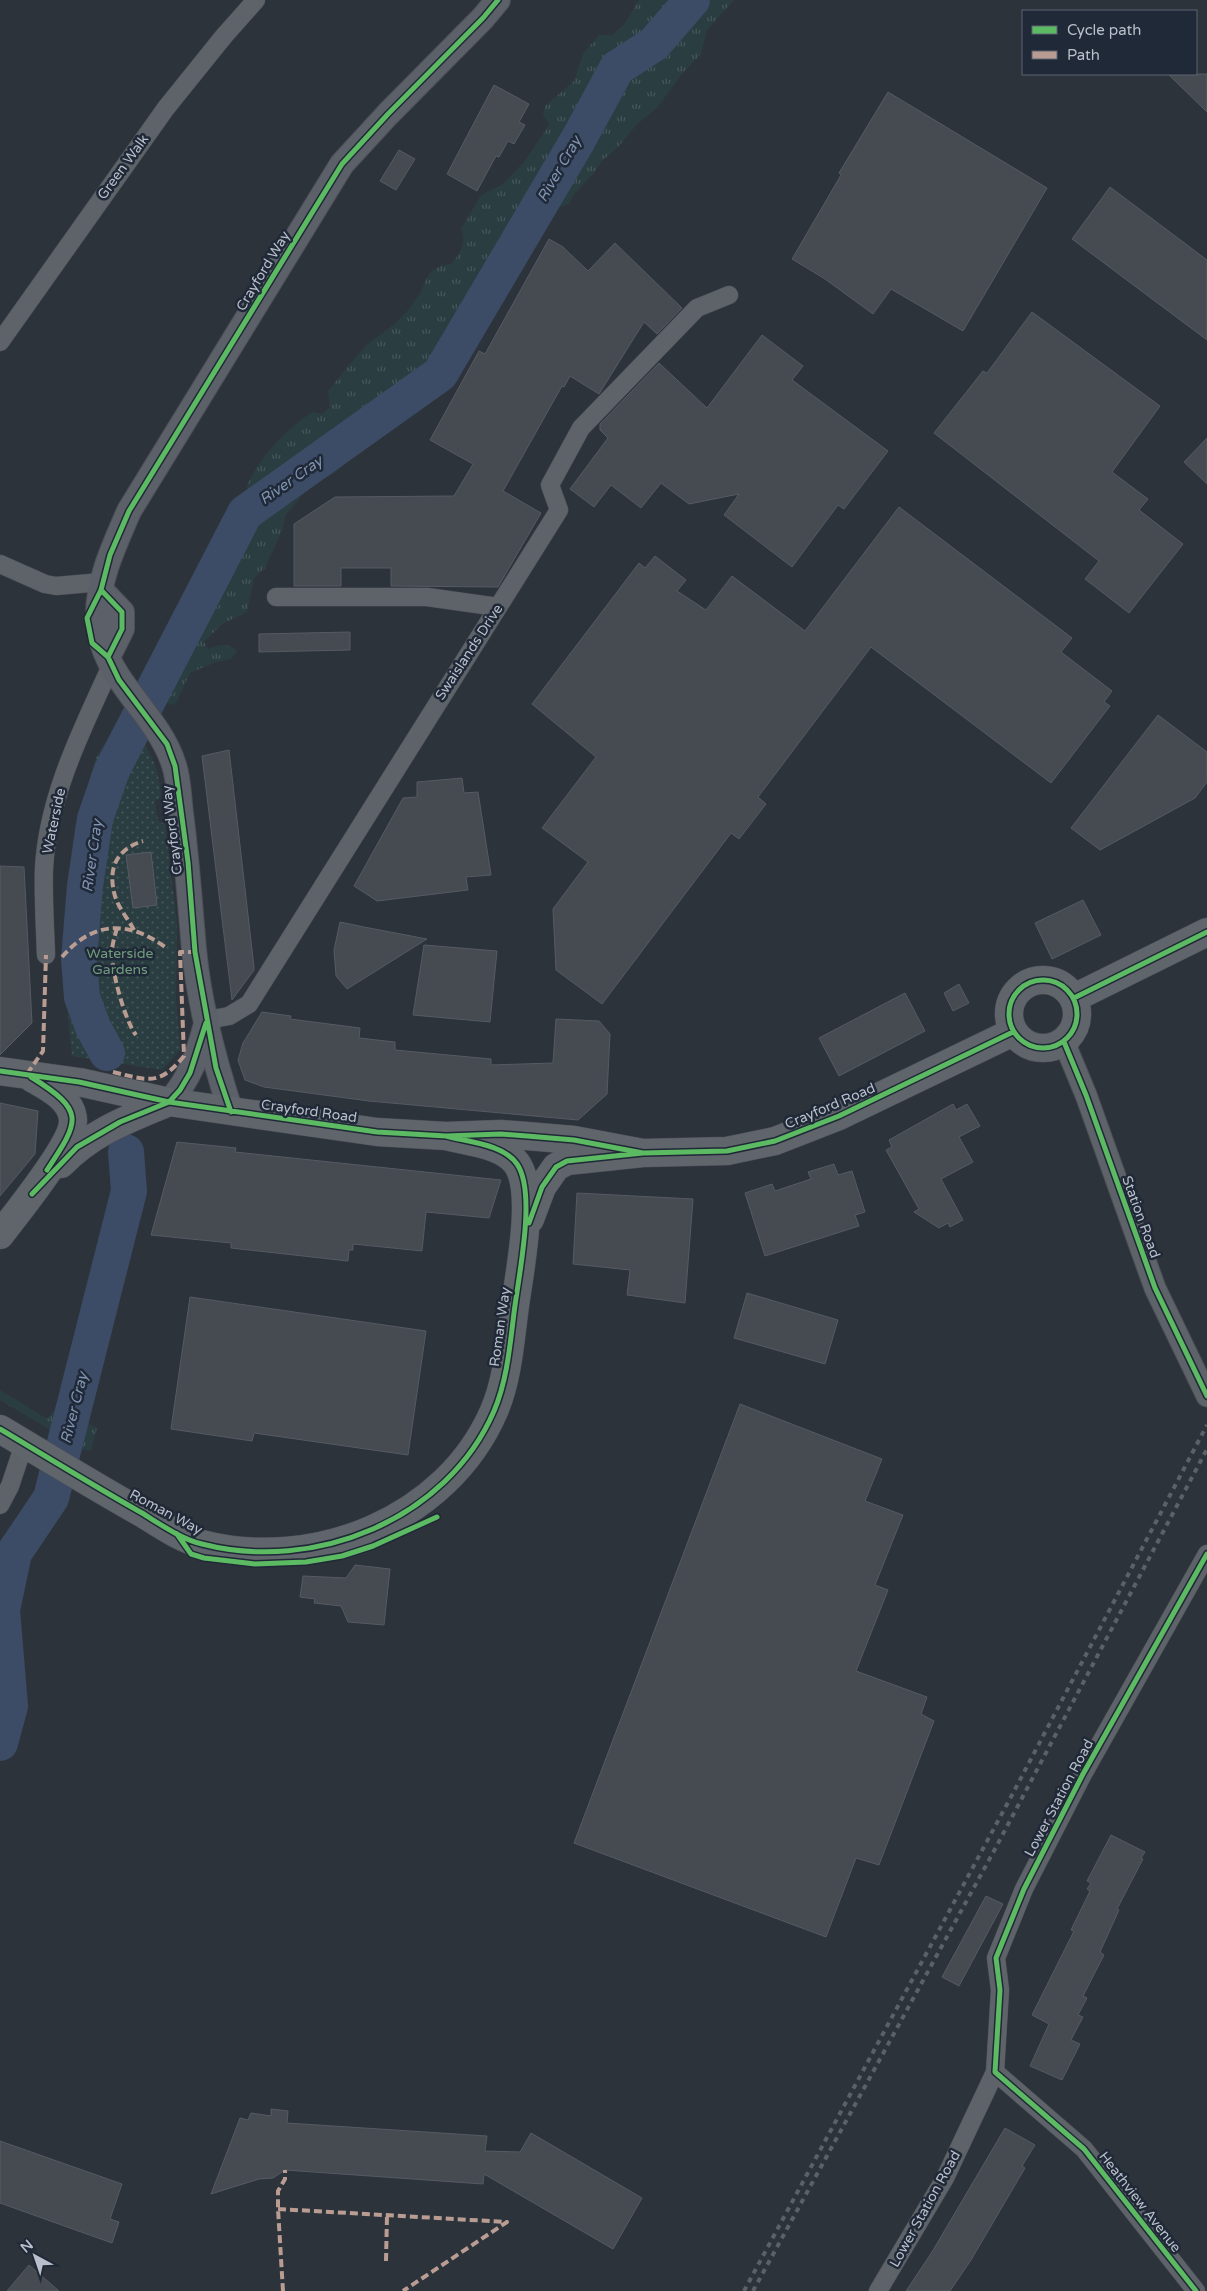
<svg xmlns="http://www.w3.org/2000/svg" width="1207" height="2291" font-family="'Varela Round',sans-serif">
<defs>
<pattern id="grass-tufts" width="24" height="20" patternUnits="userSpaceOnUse" patternTransform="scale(1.25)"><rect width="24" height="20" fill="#2a3d41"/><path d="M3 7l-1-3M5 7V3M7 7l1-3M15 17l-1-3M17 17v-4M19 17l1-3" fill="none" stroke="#47575b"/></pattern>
<pattern id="park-dots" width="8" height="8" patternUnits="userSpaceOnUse" patternTransform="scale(1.25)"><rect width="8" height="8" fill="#2a3d41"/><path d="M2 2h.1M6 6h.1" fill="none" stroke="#47575b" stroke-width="1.8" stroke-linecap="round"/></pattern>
</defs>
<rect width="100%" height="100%" fill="#2d333b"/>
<!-- grass -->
<path fill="url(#grass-tufts)" d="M639,0H734L707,30L701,54L681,75L657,108L637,124L619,146L602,161L593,174L573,195L569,204L554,209L543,222L527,256L500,295L488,306L440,391L416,412L387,426L336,472L308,488L285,516L283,528L265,568L254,578L247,612L222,624L204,642L208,649C220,645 227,642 237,651L231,659L216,662L190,673L176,703L171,705C151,695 152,675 154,656L174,641L182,617L196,586L220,570C220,547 237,528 246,506C248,500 246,493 247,487C255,462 291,424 313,412L322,414L330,407L328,391C341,375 354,358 368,344C376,337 385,332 393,325C402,318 410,308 416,299C430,281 422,268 451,264C460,253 467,245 461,229L481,195L503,184L524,162L546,130L549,124L543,115L545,106L574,81L583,54L599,35H612L624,25Z
M0,1390L47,1419L57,1407L97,1428L91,1451L84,1450L0,1400Z"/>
<!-- park -->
<path fill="url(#park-dots)" d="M123,715C145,745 158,757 161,796L155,802L158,821L165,824L177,924L176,998L180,1050L162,1070L72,1056L62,957L75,826L81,808H84L88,797L85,795L96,757Z"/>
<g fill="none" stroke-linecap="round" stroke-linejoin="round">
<!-- river -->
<path stroke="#3c4c66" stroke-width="36" d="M107,1053L93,1027L82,997L79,959L85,886L95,819L112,770L245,513L440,374L578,140L617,68L654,44L692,0
M0,1743L10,1706L2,1610L14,1553L51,1498L129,1191L126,1152"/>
</g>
<!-- building -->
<path fill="#464b52" stroke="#565a63" d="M1168,74H1207V112Z
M494,85L529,104L519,122L525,125L514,144L508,141L499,157L496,156L477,191L447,174Z
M888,92L1047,188L963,331L891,289L873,314L825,279L792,259L841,175L839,173Z
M399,150L415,159L396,190L380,181Z
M1110,187L1207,260V340L1072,239Z
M549,239L563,247L588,271L615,243L682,308L657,334L644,322L599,394L570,376L564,387L562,386L503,491L541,513L498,587L391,586V568H341V586H294V524L335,497L454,496L473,464L430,440L479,351L485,354Z
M1032,312L1160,406L1112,472L1148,499L1139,510L1183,544L1129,613L1085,579L1099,561L934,433L983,371L987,373Z
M762,335L803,366L792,380L888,451L844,509L838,505L792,567L724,515L739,494L689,504L661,483L641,508L611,485L594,507L570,489L608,438L600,430V424L659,363L707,408Z
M1207,438V484L1184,462Z
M899,507L1072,638L1061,652L1112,691L1104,702L1110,706L1051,783L871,647L758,797L766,804L739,839L731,833L602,1004L556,970L553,909L588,862L542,828L596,757L532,704L639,563L645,568L655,556L686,580L677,591L706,610L732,576L805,631Z
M350,632V650L259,652V634Z
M1158,715L1207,752V782L1195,798L1100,850L1071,828Z
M229,750L254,967V970L232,1000L202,756Z
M462,778L464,793L478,792L491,875L466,877L468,890L377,901L354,886L403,798L417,797V782Z
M151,852L157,905L133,908L126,855Z
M0,866L24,867L32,1023L0,1055Z
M1083,900L1101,935L1052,959L1035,923Z
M340,922L364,927L427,939L347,989L336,976L334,950Z
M424,945L497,951L490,1022L413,1015Z
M959,984L969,1003L953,1011L944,993Z
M905,993L925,1031L839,1076L819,1038Z
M262,1012L291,1016L290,1019L360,1028L359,1038L395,1042V1050L491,1059V1065L553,1063L556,1019L599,1021L610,1034L607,1094L578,1120L369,1101L264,1087L245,1080L238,1060L243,1043Z
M0,1103L38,1111L35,1154L0,1196Z
M953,1104L956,1110L967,1104L980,1126L959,1137L973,1162L941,1179L963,1220L950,1227L948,1223L939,1228L914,1212L919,1209L886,1150L892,1147L889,1140Z
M177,1142L236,1148L235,1152L501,1180L489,1218L426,1212L422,1251L353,1244V1250H349L348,1261L231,1248V1243L151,1235Z
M834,1164L838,1175L852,1171L865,1212L855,1215L859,1226L765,1256L745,1193L772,1184L775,1191L811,1179L808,1172Z
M577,1193L693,1199L685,1303L627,1295L630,1270L573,1264Z
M747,1293L838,1320L825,1364L734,1338Z
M190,1297L426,1331L408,1455L254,1433L252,1441L171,1429Z
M740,1404L882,1459L865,1501L903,1515L875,1585L888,1590L856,1671L927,1697L921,1714L934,1721L879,1865L856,1858L826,1937L574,1843Z
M355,1565L390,1569L384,1625L348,1622L341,1606L314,1603L315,1599L300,1597L303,1576L346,1578Z
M1111,1835L1145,1852L1141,1858L1143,1859L1117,1909L1119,1910L1100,1952L1104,1955L1083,1996L1087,1998L1078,2015L1083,2017L1071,2040L1080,2044L1062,2080L1030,2066L1049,2024L1032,2015L1074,1931L1071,1930L1090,1891L1087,1889L1091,1883L1087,1881Z
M986,1896L1003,1904L959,1986L942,1977Z
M271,2109L288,2111L287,2123L487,2136L485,2151L520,2152L531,2133L642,2198L613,2249L484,2174L483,2184L285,2170L273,2178L259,2179L211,2194L240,2118L248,2120L251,2113L271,2116Z
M1005,2128L1035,2145L1022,2166L1025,2168L971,2260L950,2291H906L932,2252Z
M0,2141L122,2184L110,2219L119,2222L112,2243L0,2203Z
M29,2265L59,2291H7Z"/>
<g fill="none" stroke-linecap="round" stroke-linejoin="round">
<defs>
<path id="minor" d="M0,342L166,108L224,36L256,0
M0,564L45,584L56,586L102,582
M276,597H427L498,607
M46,955C45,926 43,897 44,868C48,796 82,730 111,666
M207,1020L229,1016L249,1004L559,510L550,485L581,428L697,308L729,295
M0,1505L10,1486L24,1444
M995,2072L1084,2149L1196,2291
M878,2291L945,2178L995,2072L1000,1990L996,1958L1024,1889L1083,1774L1207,1554"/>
<path id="tertiary" d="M1064,1042L1086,1095L1155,1288L1207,1396"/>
<path id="secondary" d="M101,590L122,612V629L108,657
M169,1102C190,1079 198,1054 206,1024
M231,1112C214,1060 199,1003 194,949C190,904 187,859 181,813C179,798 179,780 174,765C157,710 98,678 98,615C98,578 115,544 129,511L342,164L388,114L483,18L498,0"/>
<path id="primary" d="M1009 1014a34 34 0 1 1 68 0a34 34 0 1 1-68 0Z
M1074,998L1207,932
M0,1071L79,1082L169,1102L377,1132L446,1136L501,1134L527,1136L574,1140L643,1153
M61,1164C92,1132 128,1119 169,1102
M530,1219L542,1187L556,1167L567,1161L643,1153L727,1151L775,1141L839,1116L1013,1032
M0,1235C16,1214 74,1143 73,1120C72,1099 48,1087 32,1078
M0,1429C47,1457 94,1486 142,1513C160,1524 181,1539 202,1544C314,1573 447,1520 494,1411C507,1381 510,1345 514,1313C518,1278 537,1193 517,1164C503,1144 468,1142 446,1136"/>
</defs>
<!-- minor casing -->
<use href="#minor" stroke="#4c4f56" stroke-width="19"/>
<!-- tertiary casing -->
<use href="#tertiary" stroke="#4c4f56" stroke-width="23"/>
<!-- secondary casing -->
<use href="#secondary" stroke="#4c4f56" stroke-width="26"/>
<!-- primary casing -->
<use href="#primary" stroke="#4b4f58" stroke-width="29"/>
<!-- minor -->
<use href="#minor" stroke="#5e6269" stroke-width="18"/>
<!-- tertiary -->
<use href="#tertiary" stroke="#5e6269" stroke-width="21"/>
<!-- secondary -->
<use href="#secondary" stroke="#5c6068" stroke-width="24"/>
<!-- primary -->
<use href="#primary" stroke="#60646b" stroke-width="28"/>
<!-- rail -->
<path stroke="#5c6067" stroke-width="4" stroke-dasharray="5 5" stroke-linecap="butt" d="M744,2291L1012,1795L1207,1425
M753,2291L995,1849L1207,1449"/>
<!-- quiet -->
<path stroke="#b99d93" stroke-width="4" stroke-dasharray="8 4" stroke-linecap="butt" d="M117,928C115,936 112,944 112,952C111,970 125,1021 136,1035
M134,930C128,919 118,907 115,896C107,868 117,849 143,841
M62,957C93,921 128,920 165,947
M113,1072C147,1080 159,1087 184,1056L180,952H195
M27,1074L43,1051L46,955
M278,2209L507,2222L403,2291
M386,2261L387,2215
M283,2291L278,2209V2191L285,2179V2170"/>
<defs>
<path id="cycleway" d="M101,590L122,612V629L108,657
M108,657L92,643L87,618L101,590L110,555L129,511L342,164L388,114L483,18L498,0
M108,657L119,680L167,744L175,766L188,862L195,952L216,1068L231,1112
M1009 1014a34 34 0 1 1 68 0a34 34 0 1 1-68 0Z
M1074,998L1207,932
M1064,1042L1086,1095L1155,1288L1207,1396
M0,1071L79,1082L169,1102L377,1132L446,1136L501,1134L527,1136L574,1140L643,1153
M31,1077C86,1111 80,1120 47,1170
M32,1194L77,1147L120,1122L169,1102L180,1090L190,1073L206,1023
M529,1223L542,1187L556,1167L567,1161L643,1153L727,1151L775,1141L839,1116L1013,1032
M0,1429C47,1457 94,1486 142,1513C160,1524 181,1539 202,1544C314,1573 447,1520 494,1411C507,1381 510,1345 514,1313C518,1278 537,1193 517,1164C503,1144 468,1142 446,1136
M177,1534L191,1554L204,1558L255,1564L306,1562L342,1556L373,1546L437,1517
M1196,2291L1084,2149L995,2072L1000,1990L996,1958L1024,1889L1083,1774L1207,1554"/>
</defs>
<!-- cycleway casing -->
<use href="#cycleway" stroke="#202937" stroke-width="8"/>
<!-- cycleway -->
<use href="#cycleway" stroke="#5cba63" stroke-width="5"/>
</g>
<g text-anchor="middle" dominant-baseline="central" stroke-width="5" stroke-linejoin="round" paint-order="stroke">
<!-- street labels -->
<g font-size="14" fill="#b9bfcb" stroke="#202937">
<text transform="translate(123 167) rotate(-54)">Green Walk</text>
<text transform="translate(263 271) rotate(-59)">Crayford Way</text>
<text transform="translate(469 652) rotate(-57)">Swaislands Drive</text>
<text transform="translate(54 821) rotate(-78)">Waterside</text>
<text transform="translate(172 830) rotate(-97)">Crayford Way</text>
<text transform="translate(830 1106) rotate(-23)">Crayford Road</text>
<text transform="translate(309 1111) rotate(8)">Crayford Road</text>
<text transform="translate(1141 1217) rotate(70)">Station Road</text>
<text transform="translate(500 1327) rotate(-82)">Roman Way</text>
<text transform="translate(166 1512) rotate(28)">Roman Way</text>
<text transform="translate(1059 1798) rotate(-62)">Lower Station Road</text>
<text transform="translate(1140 2202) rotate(52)">Heathview Avenue</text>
<text transform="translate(925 2209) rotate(-61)">Lower Station Road</text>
</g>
<!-- park labels -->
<g font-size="14" fill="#709b7c" stroke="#202937">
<text x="120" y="953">Waterside<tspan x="120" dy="16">Gardens</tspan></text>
</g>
<!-- water labels -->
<g font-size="15" font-style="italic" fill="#8194b2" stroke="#202937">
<text transform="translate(559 169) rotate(-60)">River Cray</text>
<text transform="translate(291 480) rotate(-35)">River Cray</text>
<text transform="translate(92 856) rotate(-82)">River Cray</text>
<text transform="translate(74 1408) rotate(-76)">River Cray</text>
</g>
</g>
<!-- legend -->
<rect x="1022" y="10" width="175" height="65" fill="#202937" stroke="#5d6572"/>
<rect x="1032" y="26" width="25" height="8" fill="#5cba63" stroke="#5d6572"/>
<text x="1067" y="35" font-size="15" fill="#b9bfcb">Cycle path</text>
<rect x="1032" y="51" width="25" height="8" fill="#b99d93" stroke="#5d6572"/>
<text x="1067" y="60" font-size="15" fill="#b9bfcb">Path</text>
<!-- north arrow -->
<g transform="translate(35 2256) rotate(320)" stroke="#202937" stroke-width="4" paint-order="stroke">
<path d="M0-4L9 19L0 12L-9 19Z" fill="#b9bfcb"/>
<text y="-8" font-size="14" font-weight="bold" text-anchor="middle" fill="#b9bfcb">N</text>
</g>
</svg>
